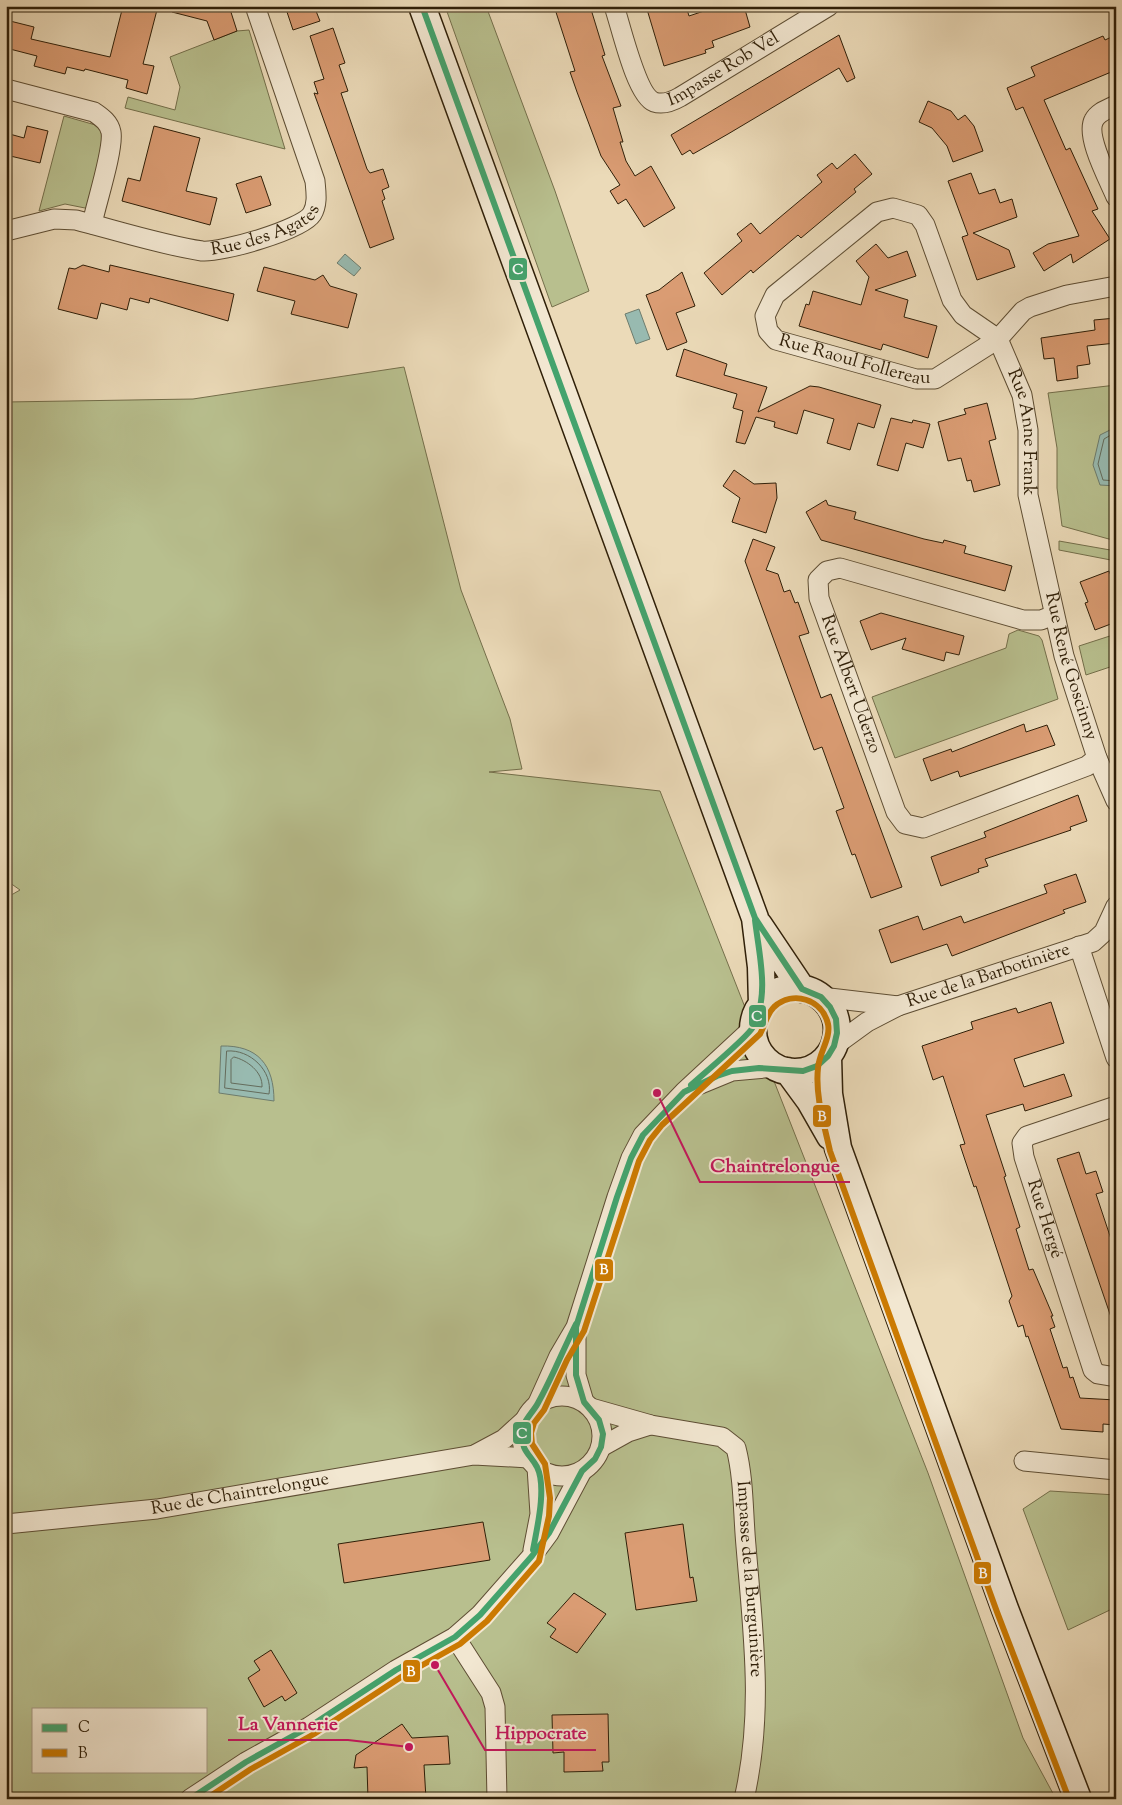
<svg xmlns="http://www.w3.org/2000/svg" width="1122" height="1805" font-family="'Sorts Mill Goudy',serif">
<rect width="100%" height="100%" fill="#ebdab8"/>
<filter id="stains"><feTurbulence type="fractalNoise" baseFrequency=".004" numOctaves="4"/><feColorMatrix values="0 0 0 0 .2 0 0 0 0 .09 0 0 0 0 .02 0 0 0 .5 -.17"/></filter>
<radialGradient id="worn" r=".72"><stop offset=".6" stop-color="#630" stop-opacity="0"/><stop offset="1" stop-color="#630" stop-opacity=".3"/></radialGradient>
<!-- green -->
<path fill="#b8bf8e" stroke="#746f4b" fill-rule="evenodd" d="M445,6H486L555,191L589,291L552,307Z
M249,30L285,149L125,108L128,97L175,110L180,87L170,57L237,31Z
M64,116L99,126L104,133L90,209L65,204L39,211Z
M404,367L461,590L510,719L522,769L489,772L660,791L928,1473L1023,1738L1056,1799H6V898L20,890L6,880V402L193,399ZM34,1709H206V1771H34Z
M1116,385V541L1062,526L1057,488V448L1048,393Z
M1059,541L1116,551V561L1059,550Z
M1018,630L1039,636L1042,640L1058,699L895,758L872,697L1006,648L1009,634Z
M1116,634V665L1086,675L1079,646Z
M1050,1491L1116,1495V1597L1112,1609L1068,1630L1023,1509Z"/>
<!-- water -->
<path fill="#98bab0" stroke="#6e7c6d" d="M345,254L361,268L354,276L337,263Z
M639,309L650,339L636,344L625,314Z
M1116,427V486L1100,485L1093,465L1100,435Z
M221,1046C258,1045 274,1065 274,1101L219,1093Z"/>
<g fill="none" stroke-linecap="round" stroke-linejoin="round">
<!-- shore -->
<path stroke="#646c5c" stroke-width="1" d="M1116,432L1104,439L1098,464L1103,480L1116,481
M227,1051C250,1049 273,1071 269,1094L225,1088Z
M234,1057C247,1060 263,1072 262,1087L231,1083V1060Z"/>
</g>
<!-- building -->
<path fill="#da9c73" stroke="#2f1f08" d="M123,6H158L143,64L154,66L147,94L126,88L128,80L85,69L84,71L67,67L65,74L34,66L37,56L6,48V20L34,27L31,39L110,57Z
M173,6H229L237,31L214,40L207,21L172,12Z
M285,6H314L320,21L293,30Z
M554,6H590L605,55L602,56L621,106L613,108L623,142H620L626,161L635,176L651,166L675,208L644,227L626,199L618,204L610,191L620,185L601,156L577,92L570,72L575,71Z
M646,6H686L689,16L719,6H744L750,27L712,41L714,47L705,50L706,53L664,66Z
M333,28L345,63L339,65L348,91L341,93L367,169L370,173L383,169L389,187L382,190L385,199L382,201L394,239L370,248L314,93L318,94L314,82L324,79L310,36Z
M839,35L855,78L847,82L839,68L728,134L693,154L690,150L682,155L671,135Z
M1116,35V70L1044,100L1066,150L1070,148L1098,209L1092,211L1110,239L1073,263L1071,254L1044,271L1033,253L1048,244L1079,236L1023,107L1016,110L1007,88L1035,76L1031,67L1103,36L1105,40Z
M928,101L951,111L958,120L965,115L974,126L983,151L953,162L947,146L932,128L919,122Z
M27,126L48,131L40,163L6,155V133L24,138Z
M154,126L200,138L186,191L217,198L210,225L122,201L128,178L140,181Z
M855,154L872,174L854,189L856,192L801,238L798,235L753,273L751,270L722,295L704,273L742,241L737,234L751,223L760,234L822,182L817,175L832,163L837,169Z
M971,173L979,194L995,189L1000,203L1012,199L1017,217L973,233L1009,250L1015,267L977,280L962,237L968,235L948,181Z
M261,176L271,205L246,213L236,184Z
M876,244L888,258L907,251L916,276L875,290L908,300L904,317L937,326L928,358L883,344L881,350L799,326L806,304L809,305L813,291L861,305L869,277L856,261Z
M83,265L109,272L110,265L234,294L228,321L150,298L149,303L130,298L127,310L101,303L97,319L58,309L69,268L75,269Z
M264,267L315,280L323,275L330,286L357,294L348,328L291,314L295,301L257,291Z
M682,272L695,306L676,313L687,342L667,350L646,295L659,290Z
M1116,318V343L1087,346L1090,364L1077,366L1078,378L1057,381L1054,358L1044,359L1041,338L1095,330L1094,320Z
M684,349L727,364L724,375L767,387L758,412L810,386L819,387L881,405L874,428L858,423L850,450L827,443L834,419L804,410L797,434L774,427L775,422L756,417L745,444L736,442L743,411L733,408L737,394L676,376Z
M987,403L996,439L989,441L1000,485L974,492L971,480L967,481L961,458L948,461L938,422L966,414L964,409Z
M891,418L912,423L913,420L930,424L923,448L906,443L898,471L877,465Z
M734,470L754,484L776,483L777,498L766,533L732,522L740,498L723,486Z
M826,500L828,505L856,512L854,519L924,539L943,543L944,540L966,546L964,553L1012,566L1005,591L821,540L806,512Z
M753,539L775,547L766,570L778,574L784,592L790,590L795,603L798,602L809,633L799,636L821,698L831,694L902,887L871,898L855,854L852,855L836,811L844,808L822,747L814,750L745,561Z
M1109,571L1116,588V622L1095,630L1085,603L1088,602L1080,582Z
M881,613L964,636L959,655L946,652L944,661L902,649L906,638L871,650L860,621Z
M1024,724L1026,732L1047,725L1055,745L960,777L958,771L931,781L923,759L951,749L952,752Z
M1078,795L1087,821L1070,827L1071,830L985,859L988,866L978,869L979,872L941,886L931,857L986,837L984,832Z
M1076,874L1086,902L1063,910L1065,913L952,956L947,944L891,963L879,930L918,916L923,930L961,916L964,923L1047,893L1044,885Z
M1051,1002L1064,1043L1014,1059L1024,1087L1064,1074L1072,1096L1025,1111L1023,1104L986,1115L1006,1176L1004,1177L1020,1227L1016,1229L1029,1270L1033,1269L1053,1316H1051L1055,1327L1050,1329L1063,1368L1067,1367L1070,1378L1073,1377L1080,1398L1116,1400V1425L1103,1424V1432L1061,1429L1028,1336L1026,1337L1023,1325L1018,1327L1009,1301L1012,1296L976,1186L974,1187L960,1145L965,1144L943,1076L933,1080L922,1046L973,1029L971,1022L1016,1008L1018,1013Z
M1079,1152L1086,1174L1096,1171L1103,1192L1096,1194L1111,1239L1116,1237V1322L1113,1323L1057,1159Z
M483,1522L490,1560L344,1583L338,1544Z
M683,1524L690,1578L693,1577L697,1601L636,1610L625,1533Z
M574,1593L606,1614L577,1653L550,1637L556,1629L547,1623Z
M271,1650L297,1693L285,1701L282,1696L264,1707L248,1678L260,1670L254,1661Z
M608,1714L609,1762H602L603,1771L564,1772V1752L553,1753L552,1715Z
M402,1724L412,1738L448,1736L450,1764L424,1765L426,1799H368L367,1767L354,1768L356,1755Z"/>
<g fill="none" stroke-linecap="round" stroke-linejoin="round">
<defs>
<g id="street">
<path id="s1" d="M614,6C621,26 636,95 654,102C663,105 673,101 680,97L829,6"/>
<path d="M6,89L94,112C101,117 109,122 111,132C114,149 96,204 92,224"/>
<path d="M1116,105C1108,109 1098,112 1094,120C1085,136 1109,180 1116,197"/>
<path id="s2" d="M6,231L54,219L76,220C115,230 162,245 202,251C220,253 302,230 312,214C318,204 316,192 315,181L255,6"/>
<path id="s3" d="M998,339L963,315L952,300L925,225L918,215L893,208L877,212L775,295L765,316L768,331L776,340L916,379H935L998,339L1023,311L1030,307L1067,295L1116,286"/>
<path id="s4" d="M998,339L1022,395L1028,430V495L1064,656L1097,758L1116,801"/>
<path id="s5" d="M1054,615L1041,620H1023L840,568L827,571L818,580L819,598L896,812L905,824L923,828L1087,766L1097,758"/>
<path d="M1079,946L1116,1058"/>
<path d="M821,997L898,1006"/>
<path id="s6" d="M834,1046L867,1022L898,1006L1093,942L1104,932L1116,906"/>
<path d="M698,1085L732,1071L776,1067"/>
<path id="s7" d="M1116,1106L1027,1136L1022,1143L1024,1157L1093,1370L1098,1374L1116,1377"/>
<path d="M576,1328V1375L584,1402"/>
<circle cx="562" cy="1436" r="40"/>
<path d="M537,1405L559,1356L576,1327L617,1197L631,1158L643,1135L684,1092L753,1028"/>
<path id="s8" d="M591,1408L651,1425L722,1437L736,1448C744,1479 743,1514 746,1546C753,1632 764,1713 744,1799"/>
<path d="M601,1447L628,1432L650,1425"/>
<path d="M476,1454L504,1439L526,1419"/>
<path d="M1024,1461L1116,1470"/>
<path id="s9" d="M6,1524L157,1509L474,1455L529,1458"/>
<path d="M533,1550L540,1514L537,1467"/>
<path d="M455,1637L491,1693L495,1707L497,1799"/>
<path d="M190,1799L246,1762L309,1727L396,1670L455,1637L480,1615L532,1556L549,1533L582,1471"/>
</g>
<path id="secondary" d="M422,6L755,918L761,967L762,1005
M759,925L802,989
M753 1030a42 42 0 1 1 84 0a42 42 0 1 1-84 0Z
M828,1056L829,1094L838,1148L1005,1609L1078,1799
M788,1071L810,1101L830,1136"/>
</defs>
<!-- street casing -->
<use href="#street" stroke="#5e4e34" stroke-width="21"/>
<!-- secondary casing -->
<use href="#secondary" stroke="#2f1f08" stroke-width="29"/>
<!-- street -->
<use href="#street" stroke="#f2e7d1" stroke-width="19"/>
<!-- secondary -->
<use href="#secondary" stroke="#f2e7d1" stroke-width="26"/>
<defs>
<path id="bus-1" d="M691,1085C703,1074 748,1037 753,1027C770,994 759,955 755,920
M533,1550C537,1528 547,1487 537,1467C530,1454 521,1451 522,1433C523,1420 532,1414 538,1403C552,1378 563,1350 576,1324
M190,1799L246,1762L309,1727L396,1670L455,1637L480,1615L532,1556L549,1533L582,1471L595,1459L601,1447L603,1434L599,1420L584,1402L576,1375V1327L617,1197L631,1158L643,1135L684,1092L717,1076L732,1071L759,1068L803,1071L817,1066L828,1056L834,1046L837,1033L836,1019L830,1007L821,997L802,989L755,918L422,6"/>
<path id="bus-2" d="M206,1799L251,1769L314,1734L401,1677L460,1644L487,1621L539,1561L549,1516L550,1498L545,1464L532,1444L531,1433L534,1423L544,1410L567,1360L584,1331L639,1161L650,1140L662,1125L760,1034C765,1025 766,1015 774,1007C793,990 822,999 828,1024C831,1038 819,1053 818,1068C815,1095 824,1124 830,1151L997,1612L1069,1799"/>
</defs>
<!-- bus-1 casing -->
<use href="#bus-1" stroke="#f2e7d1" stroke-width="10"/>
<!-- bus-2 casing -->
<use href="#bus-2" stroke="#f2e7d1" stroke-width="10"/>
<!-- bus-1 -->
<use href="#bus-1" stroke="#44a36d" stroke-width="6"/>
<!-- bus-2 -->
<use href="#bus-2" stroke="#cb7a02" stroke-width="6"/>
</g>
<g text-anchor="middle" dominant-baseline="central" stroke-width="4" stroke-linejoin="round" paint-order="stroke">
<!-- street labels -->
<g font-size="18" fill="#2f1f08" stroke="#f2e7d1">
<text stroke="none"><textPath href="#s1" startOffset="184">Impasse Rob Vel</textPath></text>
<text stroke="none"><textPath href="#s2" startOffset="269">Rue des Agates</textPath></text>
<text stroke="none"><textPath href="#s3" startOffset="459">Rue Raoul Follereau</textPath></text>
<text stroke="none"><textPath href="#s4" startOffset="98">Rue Anne Frank</textPath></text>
<text stroke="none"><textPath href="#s4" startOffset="338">Rue René Goscinny</textPath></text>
<text stroke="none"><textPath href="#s5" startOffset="358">Rue Albert Uderzo</textPath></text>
<text stroke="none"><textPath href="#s6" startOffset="171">Rue de la Barbotinière</textPath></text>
<text stroke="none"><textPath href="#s7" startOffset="182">Rue Hergé</textPath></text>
<text stroke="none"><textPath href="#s9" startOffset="236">Rue de Chaintrelongue</textPath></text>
<text stroke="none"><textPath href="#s8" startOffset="284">Impasse de la Burguinière</textPath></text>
</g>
</g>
<!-- callouts -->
<path fill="none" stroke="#c2185b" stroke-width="2" d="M657 1093L700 1182H850M409 1747L348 1740H228M435 1665L485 1750H596"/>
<g fill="#c2185b" stroke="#f2e7d1" stroke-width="2">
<circle cx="657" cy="1093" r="5"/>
<circle cx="409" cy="1747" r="5"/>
<circle cx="435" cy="1665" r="5"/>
</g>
<g font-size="19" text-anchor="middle" font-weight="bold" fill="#c2185b" stroke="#f2e7d1" stroke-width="4" stroke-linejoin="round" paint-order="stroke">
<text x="775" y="1172">Chaintrelongue</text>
<text x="288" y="1730">La Vannerie</text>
<text x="541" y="1739">Hippocrate</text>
</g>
<g stroke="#f2e7d1" stroke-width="2">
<rect x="508" y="257" width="20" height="24" rx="5" fill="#44a36d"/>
<rect x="748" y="1004" width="19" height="24" rx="5" fill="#44a36d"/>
<rect x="812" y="1104" width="20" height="24" rx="5" fill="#cb7a02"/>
<rect x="594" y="1258" width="20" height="24" rx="5" fill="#cb7a02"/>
<rect x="512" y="1421" width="20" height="24" rx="5" fill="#44a36d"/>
<rect x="973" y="1561" width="19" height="24" rx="5" fill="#cb7a02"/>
<rect x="402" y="1659" width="19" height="24" rx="5" fill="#cb7a02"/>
</g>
<g font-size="14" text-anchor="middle" font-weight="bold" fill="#fff">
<text x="518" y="274">C</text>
<text x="757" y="1021">C</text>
<text x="822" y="1121">B</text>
<text x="604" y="1274">B</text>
<text x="522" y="1438">C</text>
<text x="983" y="1578">B</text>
<text x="411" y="1676">B</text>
</g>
<!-- margin -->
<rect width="1122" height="1805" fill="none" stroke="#ebdab8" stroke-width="25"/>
<rect x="8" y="8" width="1107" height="1790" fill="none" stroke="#2f1f08" stroke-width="2.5"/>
<rect x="12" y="12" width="1097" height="1780" fill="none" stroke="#2f1f08"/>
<!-- legend -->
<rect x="32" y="1708" width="175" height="65" fill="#f2e7d1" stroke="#a49781"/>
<rect x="42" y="1724" width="25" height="8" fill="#44a36d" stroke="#a49781"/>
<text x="78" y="1732" font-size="15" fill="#2f1f08">C</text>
<rect x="42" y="1749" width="25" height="8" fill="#cb7a02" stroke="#a49781"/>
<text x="78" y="1758" font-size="15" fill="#2f1f08">B</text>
<rect width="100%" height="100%" filter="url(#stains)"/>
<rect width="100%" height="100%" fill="url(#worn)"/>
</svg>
